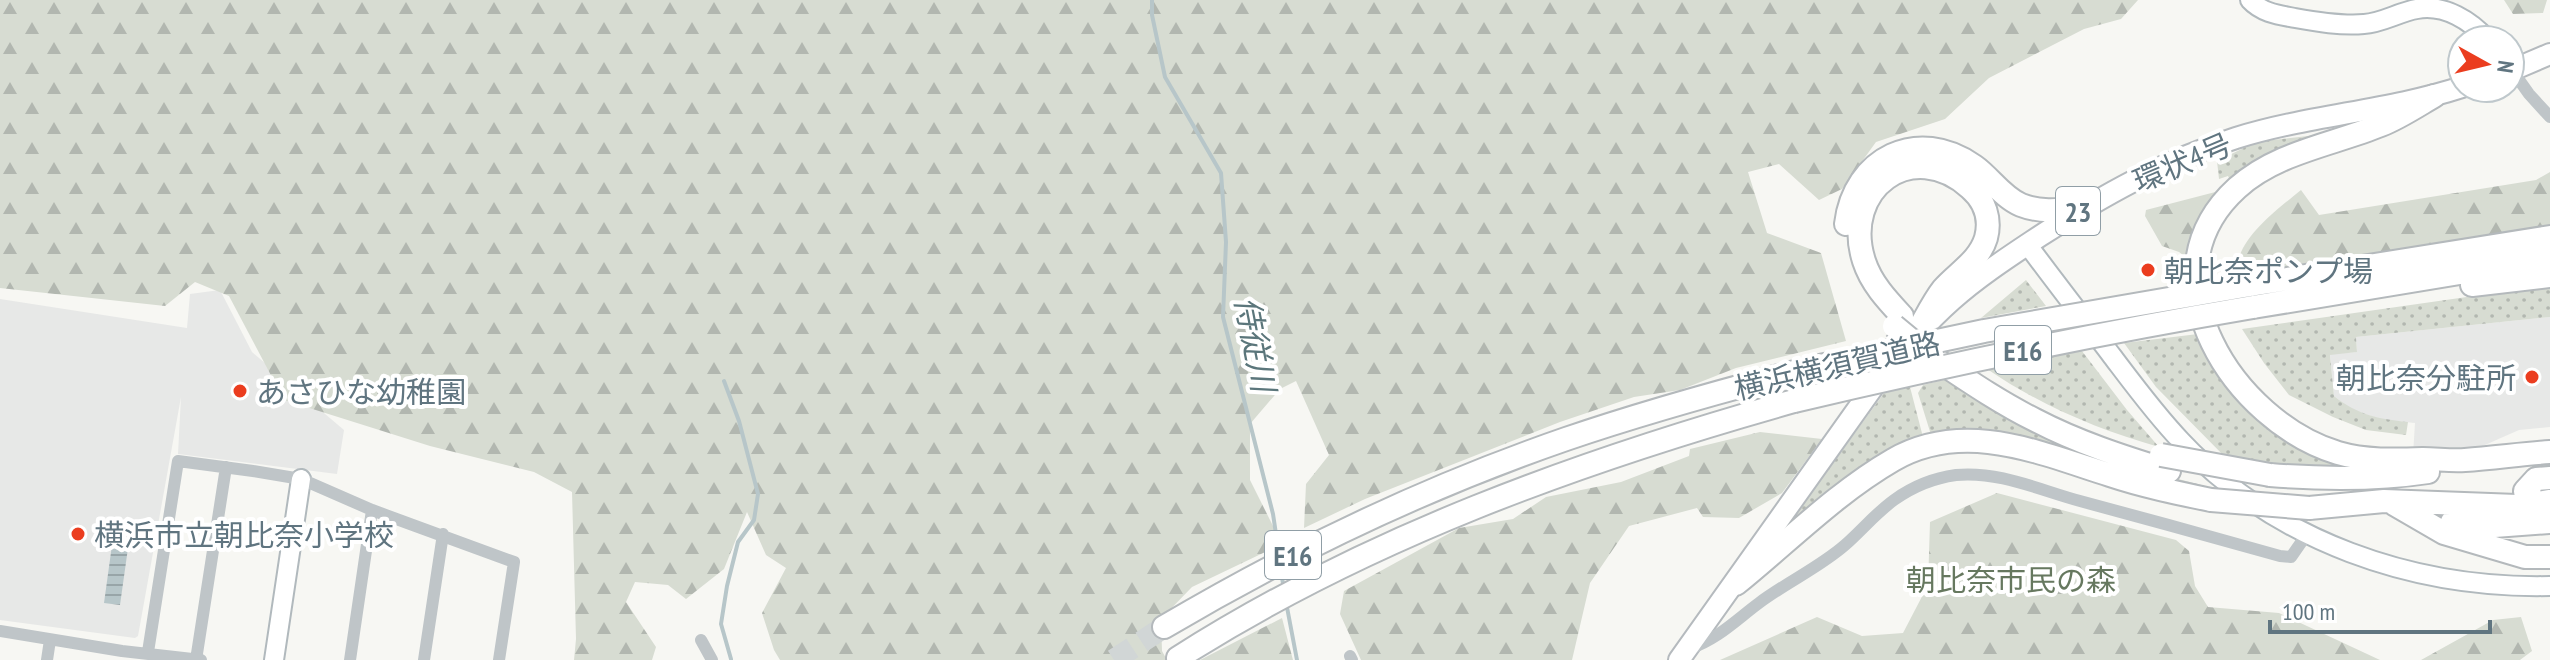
<svg xmlns="http://www.w3.org/2000/svg" width="2550" height="660" font-family="'PT Sans Narrow','Noto Sans JP',sans-serif">
<defs>
<pattern id="grass-dots" width="8" height="8" patternUnits="userSpaceOnUse" patternTransform="scale(2)"><rect width="8" height="8" fill="#d7dcd2"/><path d="M2 2h.1M6 6h.1" fill="none" stroke="#b2b7b0" stroke-width="1.8" stroke-linecap="round"/></pattern>
<pattern id="forest-firs" width="22" height="20" patternUnits="userSpaceOnUse" patternTransform="scale(2)"><rect width="22" height="20" fill="#d7dcd2"/><path d="M5 1l3.5 6h-7zM16 11l3.5 6h-7z" fill="#b2b7b0"/></pattern>
<pattern id="water-rules" width="6" height="5" patternUnits="userSpaceOnUse" patternTransform="scale(2)"><rect width="6" height="5" fill="#b7c6c9"/><path d="M0 2.5h6" fill="none" stroke="#98a5a8"/></pattern>
</defs>
<rect width="100%" height="100%" fill="#f7f7f3"/>
<!-- built -->
<path fill="#e7e8e7" d="M220,290L252,352L344,430L337,474L178,454L181,397L138,636L135,638L0,620V299L187,328L190,294Z
M2550,317V427L2519,430L2469,452L2413,455L2415,423L2384,420L2352,410L2334,396L2330,354L2357,352L2356,337Z"/>
<!-- grass -->
<path fill="url(#grass-dots)" d="M2325,134L2232,184L2228,176L2219,179L2217,161L2256,142Z
M2026,280L2046,306L1981,318Z
M2550,285V317L2356,337L2357,352L2330,355L2334,396C2358,415 2378,419 2408,422L2406,435L2366,430L2333,417L2289,395L2264,363L2242,329Z
M2198,334L2263,422L2402,469L2321,471L2229,461L2156,387L2124,343Z
M2082,351L2127,410L2159,447C2098,430 2040,405 1987,369Z
M1951,378L2121,464L2205,486L2207,492L1932,438L1918,393L1923,385Z
M1910,387L1924,441L1774,544L1884,393Z"/>
<!-- forest -->
<path fill="url(#forest-firs)" d="M0,0H2138L2121,19L2084,29L1989,78L1945,119L1876,142L1842,189L1819,200L1779,164L1748,172L1767,233L1821,253L1846,341L1736,368L1680,390L1634,397L1560,422L1365,499L1304,528L1306,484L1329,455L1296,381L1280,389L1250,424V480L1282,544L1192,587L1161,619L1162,651L1167,660H780L774,650L762,613L786,568L766,555L747,512L724,569L686,599L668,585L635,582L626,602L656,647L652,660H574L576,639L572,492L534,472L430,446L284,400L229,296L195,282L165,306L0,288Z
M2504,0H2547L2543,13L2513,14Z
M2550,172V227L2238,278C2230,243 2277,210 2301,190L2319,215L2536,180Z
M2223,190L2191,261L2179,252L2162,246L2145,216L2146,210Z
M1760,432L1822,439L1782,493L1739,518L1703,517L1697,508L1629,526L1590,583L1572,660H1361L1340,614L1344,591L1459,528L1513,519L1546,497L1621,482L1689,456L1690,449Z
M1997,493L2176,540L2189,551L2195,586L2208,607L2279,613L2380,660H1720L1817,617L1862,636L1903,633L1928,585L1930,522Z
M2521,617L2532,651L2520,660H2421L2493,620Z
M1282,618L1293,660H1200Z"/>
<!-- water -->
<path fill="url(#water-rules)" d="M112,545L128,548L120,605L104,603Z"/>
<g fill="none" stroke-linecap="round" stroke-linejoin="round">
<!-- stream -->
<path stroke="#b7c6c9" stroke-width="4" d="M1152,0V15L1165,77L1221,173L1226,242L1223,317L1273,514L1279,554
M724,381L739,421L758,494L754,520L738,542L727,586L721,624L731,659
M1281,571L1284,590
M1286,602L1297,660"/>
<!-- highway-tunnel -->
<path stroke="#d1d6d6" stroke-width="22" stroke-dasharray="22 11" stroke-linecap="butt" d="M1114,660L1164,627"/>
<defs>
<path id="secondary" d="M2250,0C2262,13 2279,15 2295,18C2317,22 2341,26 2364,24C2382,23 2399,12 2417,9C2445,4 2471,21 2488,40
M2027,244C2055,282 2084,319 2112,356C2134,385 2156,415 2181,441C2276,542 2414,589 2550,586
M274,660L301,479"/>
<path id="primary" d="M2510,71L2550,54
M1679,660L1881,376C1903,350 1926,323 1952,300C1979,276 2010,256 2040,236C2102,196 2166,160 2236,138C2310,115 2388,111 2462,87"/>
<path id="highway" d="M2434,96C2417,106 2399,118 2381,125C2332,145 2277,152 2237,188C2139,277 2235,422 2338,453C2365,461 2395,460 2423,459C2437,459 2451,461 2465,460C2493,458 2522,454 2550,452
M1846,224C1854,158 1918,126 1974,166C1990,177 2002,197 2021,205C2041,213 2061,210 2082,208
M2250,285L2550,237
M2472,285L2550,276
M2253,307L2550,258
M1902,316C1887,300 1871,283 1864,261C1841,189 1912,136 1970,188C1985,201 1991,219 1986,238C1979,261 1958,272 1943,289C1932,303 1924,321 1915,336
M1934,358C1967,380 1999,402 2035,420C2077,442 2123,457 2169,471
M2270,475C2322,479 2375,480 2428,472
M2525,491L2536,479L2550,478
M2394,504L2444,533L2525,557H2550
M2309,508L2384,501L2517,506L2550,501
M2452,522L2481,527L2550,522
M1736,584C1788,542 1836,493 1893,460C1964,419 2040,453 2110,475C2143,486 2177,493 2211,500
M1164,627C1291,552 1427,487 1566,439C1645,412 1725,390 1806,369
M1178,658C1366,538 1580,461 1794,401"/>
</defs>
<!-- secondary casing -->
<use href="#secondary" stroke="#b1b9bd" stroke-width="22"/>
<!-- primary casing -->
<use href="#primary" stroke="#b5babe" stroke-width="24"/>
<!-- highway casing -->
<use href="#highway" stroke="#b4b9bc" stroke-width="26"/>
<!-- street -->
<path stroke="#bfc5c8" stroke-width="12" d="M2512,70L2529,94L2550,117
M0,631L122,651L201,660
M701,640L712,660
M1689,649C1718,639 1736,620 1759,603C1787,582 1820,567 1845,545C1862,530 1876,513 1894,500C1912,487 1934,478 1956,475C2000,471 2039,490 2080,501C2147,519 2213,537 2280,556L2291,557L2307,534
M148,652L178,461L253,471L301,479L372,510L514,562L499,660
M1350,656L1352,660
M47,660L50,640
M196,660L226,467
M350,660L372,510
M424,660L443,534"/>
<!-- secondary -->
<use href="#secondary" stroke="#fff" stroke-width="18"/>
<!-- primary -->
<use href="#primary" stroke="#fff" stroke-width="20"/>
<!-- highway -->
<use href="#highway" stroke="#fff" stroke-width="22"/>
<defs>
<path id="highway-bridge" d="M1894,326L1923,350
M1806,369L1984,331L2250,285
M1794,401C1946,365 2099,333 2253,307
M2161,455L2270,475
M2211,500L2309,508"/>
</defs>
<!-- highway-bridge casing -->
<use href="#highway-bridge" stroke="#b4b9bc" stroke-width="26" stroke-linecap="butt"/>
<!-- highway-bridge -->
<use href="#highway-bridge" stroke="#fff" stroke-width="22"/>
</g>
<!-- markers -->
<g fill="#eb3d1f" stroke="#fff" stroke-width="3">
<circle cx="2148" cy="270" r="8"/>
<circle cx="2532" cy="377" r="8"/>
<circle cx="240" cy="391" r="8"/>
<circle cx="78" cy="534" r="8"/>
</g>
<g text-anchor="middle" dominant-baseline="central" stroke-width="8" stroke-linejoin="round" paint-order="stroke">
<!-- shield labels -->
<g fill="#fff" stroke="#909ea6" stroke-width="2">
<rect x="2056" y="187" width="44" height="48" rx="6"/>
<rect x="1995" y="326" width="56" height="48" rx="6"/>
<rect x="1265" y="531" width="56" height="48" rx="6"/>
</g>
<g font-size="28" font-weight="bold" fill="#607580">
<text x="2078" y="211">23</text>
<text x="2023" y="350">E16</text>
<text x="1293" y="555">E16</text>
</g>
<!-- street labels -->
<g font-size="30" fill="#607580" stroke="#fff">
<text transform="translate(2182 162) rotate(-23)">環状4号</text>
<text transform="translate(1837 365) rotate(-13)">横浜横須賀道路</text>
</g>
<!-- poi labels -->
<g font-size="30" fill="#607580" stroke="#fff" text-anchor="start">
<text x="2164" y="270">朝比奈ポンプ場</text>
<text x="2516" y="377" text-anchor="end">朝比奈分駐所</text>
<text x="256" y="391">あさひな幼稚園</text>
<text x="94" y="534">横浜市立朝比奈小学校</text>
</g>
<!-- park labels -->
<g font-size="30" fill="#66785f" stroke="#fff">
<text x="2011" y="579">朝比奈市民の森</text>
</g>
<!-- water labels -->
<g font-size="32" font-style="italic" fill="#5b767b" stroke="#fff">
<text transform="translate(1256 344) rotate(79)">侍従川</text>
</g>
</g>
<!-- north arrow -->
<g transform="translate(2486 64) rotate(98)"><circle r="38" fill="#ffffff" stroke="#bfc8cc" stroke-width="2"/>
<path d="M0-6L14 30L0 20L-14 30Z" fill="#eb3d1f"/>
<text y="-12" font-size="22" font-weight="bold" text-anchor="middle" fill="#607580">N</text>
</g>
<!-- scale -->
<path d="M2270 620v12h220v-12" fill="none" stroke="#607580" stroke-width="4"/>
<text x="2282" y="620" font-size="24" fill="#607580" stroke="#ffffff" stroke-width="6" paint-order="stroke">100 m</text>
</svg>
